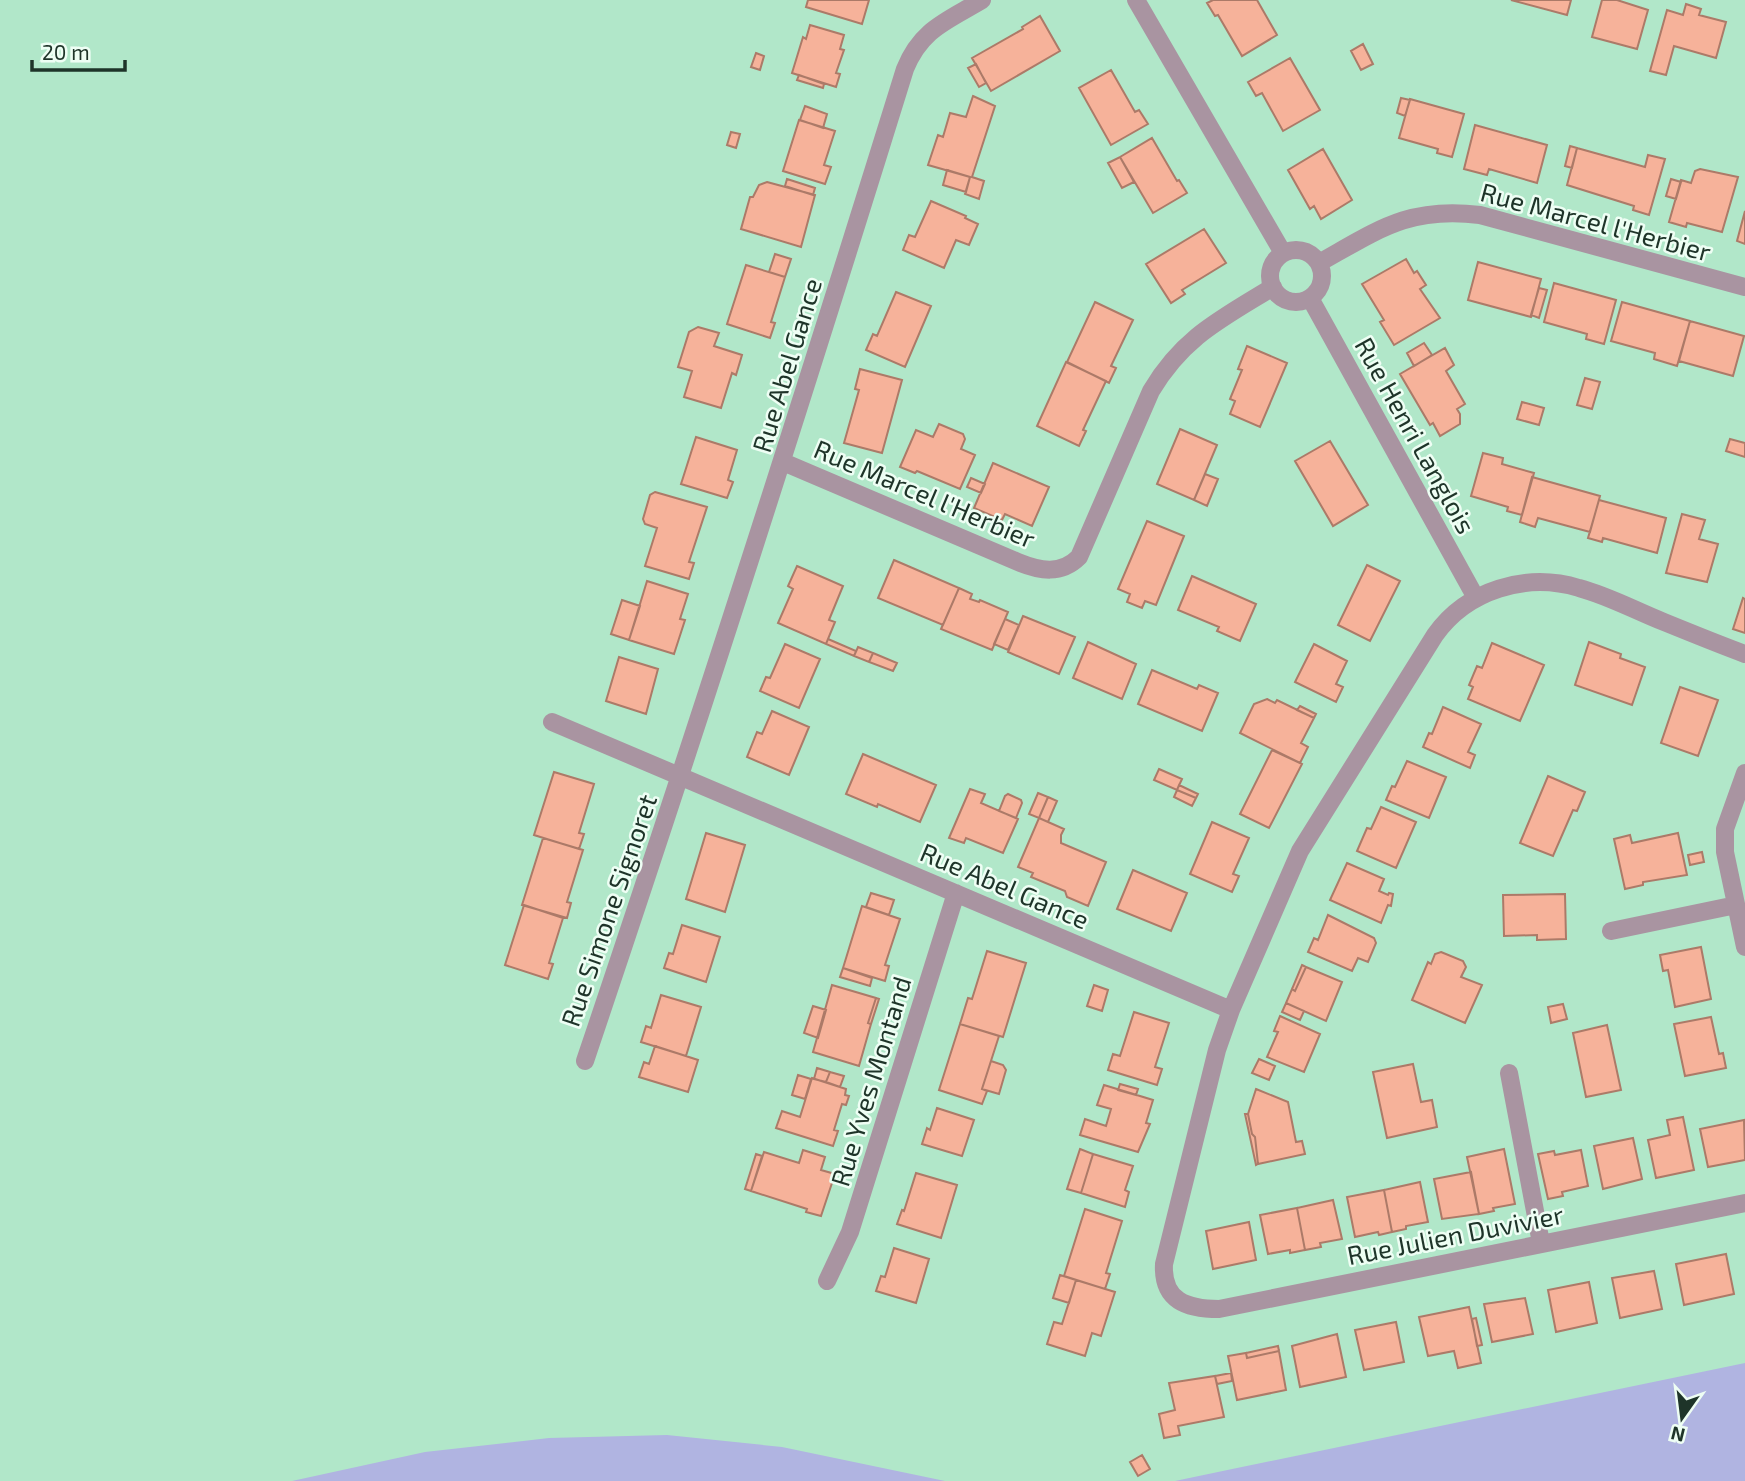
<svg xmlns="http://www.w3.org/2000/svg" width="1745" height="1481" font-family="'Exo 2',sans-serif">
<rect width="100%" height="100%" fill="#b1e7c9"/>
<!-- green -->
<path fill="#b0b4e1" d="M1745,1363V1481H1175L1237,1468Z
M667,1435L782,1447L945,1481H292L425,1452L549,1438Z"/>
<!-- building -->
<path fill="#f6b29a" stroke="#ac7a68" stroke-width="2" d="M808,0H869L862,24L806,7Z
M1213,0H1257L1277,35L1242,56L1218,15L1215,16L1207,3Z
M1511,0H1571L1567,15Z
M1602,0H1617L1648,10L1637,49L1592,37Z
M1686,4L1701,9L1699,15L1726,22L1716,58L1674,46L1666,75L1650,71L1667,10L1683,15Z
M1040,16L1060,51L991,91L972,58L1023,29L1022,27Z
M810,25L844,35L840,49L844,50L836,73L840,74L836,87L792,73L803,37L806,39Z
M1363,44L1373,64L1361,70L1351,51Z
M756,53L764,56L760,70L751,67Z
M1290,58L1320,110L1283,131L1262,93L1256,96L1248,82Z
M976,64L986,83L979,87L968,68Z
M1111,70L1135,112L1139,110L1148,124L1111,145L1079,88Z
M799,75L824,84L823,88L797,80Z
M973,96L995,106L972,177L984,181L979,199L965,194L970,177L928,165L938,135L943,137L950,113L966,117Z
M1401,98L1410,100L1405,116L1397,113Z
M1410,99L1464,114L1452,157L1437,153L1438,149L1399,138Z
M805,106L827,114L823,128L800,120Z
M799,120L835,131L824,165L831,167L825,184L783,171Z
M1475,125L1547,145L1537,183L1489,169L1487,175L1464,169Z
M731,132L740,134L736,148L727,145Z
M1152,138L1177,181L1179,180L1187,193L1153,213L1120,157Z
M1570,146L1577,148L1572,168L1565,166Z
M1577,148L1645,167L1648,155L1665,159L1649,215L1633,210L1634,206L1567,185Z
M1323,149L1352,200L1321,219L1314,206L1310,209L1288,170Z
M1120,157L1134,182L1122,188L1108,163Z
M1700,169L1738,177L1722,232L1687,223L1686,227L1669,222L1681,180L1691,183L1695,171Z
M947,170L970,177L966,192L943,185Z
M787,179L815,188L813,195L785,186Z
M1671,179L1681,182L1676,199L1666,196Z
M767,182L815,195L801,247L741,229L750,197H753L759,185Z
M931,201L966,216L965,218L978,224L969,245L956,240L944,268L903,250L909,235L915,237Z
M1745,211V244L1737,241Z
M1204,229L1226,263L1182,290L1185,294L1171,303L1146,264Z
M775,254L791,259L785,277L769,272Z
M1406,259L1414,273L1417,271L1426,285L1420,289L1440,318L1394,345L1380,322L1384,320L1362,284Z
M1478,262L1541,279L1531,317L1468,300Z
M746,265L785,277L771,322L775,323L770,338L727,324Z
M1554,283L1616,300L1604,344L1586,339L1587,334L1544,322Z
M1539,288L1547,290L1539,318L1531,315Z
M896,292L931,306L905,367L866,350L873,334L877,336Z
M1095,302L1133,320L1111,366L1116,368L1109,383L1067,362Z
M1622,302L1690,321L1677,366L1654,359L1655,353L1611,341Z
M1690,321L1744,336L1733,376L1679,361Z
M698,327L719,333L714,346L742,355L736,375L732,373L721,408L684,397L692,371L678,367L689,332Z
M1424,343L1432,355L1414,366L1407,353Z
M1247,346L1287,363L1260,427L1230,414L1235,401L1230,399L1242,370L1238,369Z
M1445,348L1454,365L1446,371L1465,404L1457,409L1460,414V424L1440,436L1433,423L1430,425L1400,374Z
M1066,362L1106,381L1083,430L1086,431L1079,446L1037,426Z
M860,369L902,380L882,453L844,443L859,390L855,389Z
M1585,378L1600,382L1592,409L1577,405Z
M1522,402L1544,408L1539,425L1517,419Z
M939,424L963,434L965,439L961,449L975,455L960,489L917,471L915,473L900,467L916,430L933,437Z
M1180,429L1217,445L1194,500L1157,484Z
M696,437L737,450L728,480L733,482L727,498L681,484Z
M1730,439L1745,443V457L1726,451Z
M1330,441L1368,505L1333,526L1295,461Z
M1483,453L1503,458L1502,464L1534,473L1522,515L1507,511L1508,507L1471,496Z
M993,463L1049,487L1032,526L1005,514L1002,520L974,508Z
M1205,474L1218,479L1207,506L1194,500Z
M1532,477L1600,496L1590,532L1538,518L1535,527L1520,522Z
M971,478L985,484L981,493L967,487Z
M655,492L707,507L689,562L694,563L689,579L645,566L657,528L645,524L643,519L650,495Z
M1599,500L1666,518L1657,553L1603,538L1602,542L1588,538Z
M1682,514L1705,520L1699,539L1718,544L1707,582L1666,573Z
M1147,521L1184,536L1156,605L1145,601L1142,608L1127,602L1130,594L1118,589Z
M894,560L959,588L943,625L878,598Z
M1367,565L1400,581L1370,641L1338,625Z
M797,566L843,586L829,620L835,622L826,644L778,623L793,589L788,586Z
M1192,576L1256,604L1240,641L1217,631L1219,627L1178,610Z
M647,581L688,594L680,619L685,620L674,654L629,640Z
M959,588L972,594L970,599L979,602L980,600L1008,612L992,650L941,629Z
M1743,598L1745,599V633L1733,629Z
M622,600L640,606L629,640L611,634Z
M1023,616L1075,637L1059,674L1008,652Z
M1005,619L1019,625L1008,650L994,644Z
M828,639L856,651L854,656L826,644Z
M1088,642L1136,664L1122,699L1073,678Z
M1589,642L1621,654L1620,658L1645,667L1632,705L1575,685Z
M1492,643L1544,665L1520,721L1468,699L1473,687L1469,685L1477,666L1482,668Z
M785,644L820,659L799,708L760,691L766,677L770,678Z
M1314,644L1347,661L1336,684L1343,687L1336,702L1295,682Z
M858,647L873,653L869,662L854,656Z
M873,653L897,663L893,671L869,662Z
M619,657L658,669L646,714L606,701Z
M1152,670L1197,689L1199,685L1218,693L1202,731L1138,704Z
M1680,687L1718,700L1698,756L1661,743Z
M1267,699L1275,703L1277,700L1314,718L1301,743L1308,747L1300,763L1240,733L1254,704Z
M1300,706L1316,714L1314,718L1297,710Z
M1443,707L1481,724L1468,752L1475,755L1470,768L1423,747L1429,733L1432,734Z
M772,711L809,727L789,775L747,757L757,732L762,734Z
M1272,750L1302,764L1269,828L1240,814Z
M863,754L936,785L920,822L878,804L877,807L846,794Z
M1407,761L1446,777L1429,818L1386,800L1392,786L1395,787Z
M1159,769L1182,779L1177,790L1154,780Z
M554,772L594,784L579,833L584,834L579,849L534,835Z
M1548,776L1585,792L1577,811L1573,810L1553,856L1520,843Z
M1179,785L1198,794L1196,798L1177,790Z
M970,789L985,794L981,803L1018,819L1003,853L966,838L964,843L949,838Z
M1177,790L1196,798L1192,806L1174,797Z
M1038,793L1048,797L1039,818L1029,814Z
M1008,794L1021,800L1022,803L1016,818L999,811L1005,796Z
M1048,797L1057,801L1048,822L1039,818Z
M1381,807L1416,822L1396,868L1357,851L1367,828L1371,829Z
M1039,818L1064,829L1061,835V843L1106,862L1088,906L1067,897L1065,891L1031,877L1033,873L1018,867Z
M1212,822L1249,838L1233,874L1239,876L1232,892L1190,874Z
M706,833L745,845L725,912L686,899Z
M1678,833L1687,875L1643,882V885L1625,889L1614,839L1630,835L1632,843Z
M543,838L583,850L567,902L571,903L567,918L522,905Z
M1702,852L1704,862L1690,865L1688,855Z
M1347,863L1384,879L1379,891L1388,895L1389,893L1393,894L1391,906L1388,905L1381,923L1330,900Z
M1133,870L1187,893L1171,931L1117,909Z
M871,893L894,900L889,915L866,907Z
M1565,894L1566,939L1537,940V935L1504,936L1503,895Z
M524,905L563,918L549,963L553,964L548,979L505,965Z
M862,906L900,919L885,965L889,966L885,981L843,968Z
M1328,915L1374,938L1376,943L1368,962L1358,958L1352,971L1308,952L1314,938L1318,940Z
M682,925L720,937L706,982L664,968L669,953L673,954Z
M1701,947L1711,999L1675,1007L1668,970L1663,971L1660,955Z
M987,951L1026,963L1003,1037L960,1024L968,998L972,999Z
M1441,952L1463,961L1466,967L1461,977L1482,985L1465,1023L1412,1000L1428,962L1431,964L1435,954Z
M1302,965L1306,967L1295,991L1292,989Z
M1306,967L1342,982L1326,1021L1286,1003L1292,989L1295,991Z
M843,968L872,978L870,986L840,977Z
M832,985L876,998L868,1023L871,1024L859,1066L813,1052Z
M1094,985L1108,990L1102,1011L1087,1006Z
M661,995L701,1007L686,1056L641,1042L646,1026L651,1028Z
M876,998L879,999L871,1024L868,1023Z
M1286,1003L1304,1011L1300,1020L1282,1012Z
M1563,1004L1567,1019L1551,1023L1548,1007Z
M813,1006L826,1010L818,1038L804,1033Z
M1134,1012L1169,1023L1155,1067L1162,1069L1157,1085L1108,1070L1113,1054L1120,1056Z
M1280,1016L1320,1034L1304,1072L1267,1057L1278,1032L1274,1031Z
M1711,1017L1719,1054L1723,1053L1726,1068L1685,1076L1674,1024Z
M960,1024L999,1036L982,1089L987,1091L982,1104L939,1090Z
M1607,1025L1621,1090L1586,1097L1573,1033Z
M655,1046L698,1060L688,1092L639,1077L644,1062L649,1064Z
M1259,1059L1275,1066L1269,1080L1252,1073Z
M991,1061L1003,1065L1006,1070L999,1094L982,1089Z
M1413,1064L1421,1102L1432,1100L1437,1127L1387,1138L1373,1072Z
M817,1068L830,1072L826,1082L814,1079Z
M830,1072L844,1076L840,1087L826,1082Z
M798,1075L811,1079L805,1099L792,1095Z
M812,1078L846,1089L845,1095L849,1096L846,1105L842,1104L834,1130L838,1131L833,1146L776,1128L782,1111L800,1117Z
M1120,1084L1138,1089L1136,1095L1118,1090Z
M1104,1085L1153,1100L1146,1123L1150,1124L1138,1152L1080,1135L1085,1119L1106,1126L1111,1109L1097,1105Z
M1256,1089L1288,1102L1296,1142L1302,1141L1305,1154L1258,1164L1255,1137L1252,1134L1248,1114Z
M937,1108L974,1120L962,1156L922,1144L927,1128L930,1130Z
M1245,1114H1248L1252,1134L1255,1137L1258,1164L1256,1165Z
M1683,1117L1694,1170L1656,1178L1648,1140L1670,1135L1667,1120Z
M1744,1120L1745,1160L1708,1167L1700,1129Z
M1633,1138L1642,1179L1603,1189L1594,1146Z
M1080,1149L1093,1154L1081,1193L1067,1189Z
M1504,1149L1515,1204L1493,1208L1494,1211L1479,1214L1467,1157Z
M803,1150L825,1157L821,1170L835,1174L821,1216L806,1212L807,1209L751,1191L764,1152L799,1163Z
M1581,1150L1588,1186L1562,1192L1563,1196L1548,1199L1538,1154L1554,1151L1555,1155Z
M756,1154L762,1156L751,1191L745,1189Z
M1093,1154L1133,1166L1125,1190L1129,1192L1125,1207L1081,1193Z
M1471,1172L1479,1214L1442,1219L1434,1179Z
M916,1173L957,1185L941,1238L897,1224L902,1210L904,1211Z
M1420,1182L1428,1222L1406,1226V1229L1392,1232L1384,1190Z
M1384,1190L1392,1232L1379,1235L1378,1232L1355,1237L1347,1197Z
M1333,1200L1342,1239L1320,1243L1321,1247L1305,1250L1297,1208Z
M1297,1208L1305,1250L1290,1253V1250L1268,1254L1260,1215Z
M1085,1209L1122,1221L1106,1273L1110,1274L1105,1289L1064,1276Z
M1249,1222L1256,1260L1213,1269L1206,1231Z
M894,1248L929,1259L916,1303L876,1291L881,1276L885,1277Z
M1726,1254L1734,1294L1684,1305L1676,1264Z
M1654,1271L1662,1309L1620,1318L1612,1278Z
M1060,1275L1076,1280L1069,1303L1053,1298Z
M1076,1280L1115,1292L1101,1336L1092,1333L1085,1356L1047,1344L1054,1322L1062,1324Z
M1589,1282L1597,1323L1556,1332L1548,1290Z
M1525,1298L1533,1334L1492,1342L1484,1304Z
M1469,1307L1481,1363L1458,1368L1454,1351L1428,1356L1419,1317Z
M1476,1318L1482,1345L1477,1346L1472,1319Z
M1396,1322L1404,1362L1364,1370L1355,1330Z
M1337,1334L1346,1377L1300,1387L1292,1346Z
M1278,1346L1279,1351L1247,1358L1246,1353Z
M1279,1351L1286,1390L1237,1400L1228,1356L1246,1353L1247,1358Z
M1231,1373L1232,1381L1217,1384L1215,1376Z
M1215,1376L1224,1417L1178,1426L1180,1435L1164,1438L1159,1414L1175,1410L1169,1383Z
M1142,1455L1150,1469L1138,1476L1130,1462Z"/>
<g fill="none" stroke-linecap="round" stroke-linejoin="round">
<!-- minor -->
<path stroke="#a994a1" stroke-width="18" d="M1136,0L1283,253
M1270 276a26 26 0 1 1 52 0a26 26 0 1 1-52 0Z
M1319,263C1378,230 1409,206 1480,215L1745,287
M1310,298L1476,598
M783,462L1018,562C1040,571 1061,575 1079,557L1151,391C1183,337 1221,319 1273,287
M1745,654C1718,644 1691,633 1664,622C1636,611 1609,596 1579,588C1526,572 1467,590 1435,635L1300,851L1231,1010L1217,1050L1164,1264C1162,1301 1187,1309 1219,1309L1745,1203
M552,722L1231,1010
M1745,773L1725,829V852L1745,947
M1611,931L1736,905
M585,1061C696,732 802,401 905,69C921,29 947,21 982,0
M1509,1073L1541,1243
M827,1281L850,1232L956,893"/>
</g>
<g text-anchor="middle" dominant-baseline="central" stroke-width="5" stroke-linejoin="round" paint-order="stroke">
<!-- street labels -->
<g font-size="26" fill="#1e3429" stroke="#eefef4">
<text transform="translate(1596 221) rotate(15)">Rue Marcel l'Herbier</text>
<text transform="translate(786 365) rotate(-73)">Rue Abel Gance</text>
<text transform="translate(1416 435) rotate(61)">Rue Henri Langlois</text>
<text transform="translate(925 493) rotate(23)">Rue Marcel l'Herbier</text>
<text transform="translate(1005 885) rotate(23)">Rue Abel Gance</text>
<text transform="translate(608 910) rotate(-71)">Rue Simone Signoret</text>
<text transform="translate(870 1081) rotate(-73)">Rue Yves Montand</text>
<text transform="translate(1455 1234) rotate(-11)">Rue Julien Duvivier</text>
</g>
</g>
<!-- north arrow -->
<g transform="translate(1682 1418) rotate(194)" stroke="#eefef4" stroke-width="5" paint-order="stroke">
<path d="M0-5L12 26L0 18L-12 26Z" fill="#1e3429"/>
<text y="-10" font-size="19" font-weight="bold" text-anchor="middle" fill="#1e3429">N</text>
</g>
<!-- scale -->
<path d="M32 60v10h93v-10" fill="none" stroke="#1e3429" stroke-width="3.5"/>
<text x="42" y="60" font-size="21" fill="#1e3429" stroke="#eefef4" stroke-width="5" paint-order="stroke">20 m</text>
</svg>
